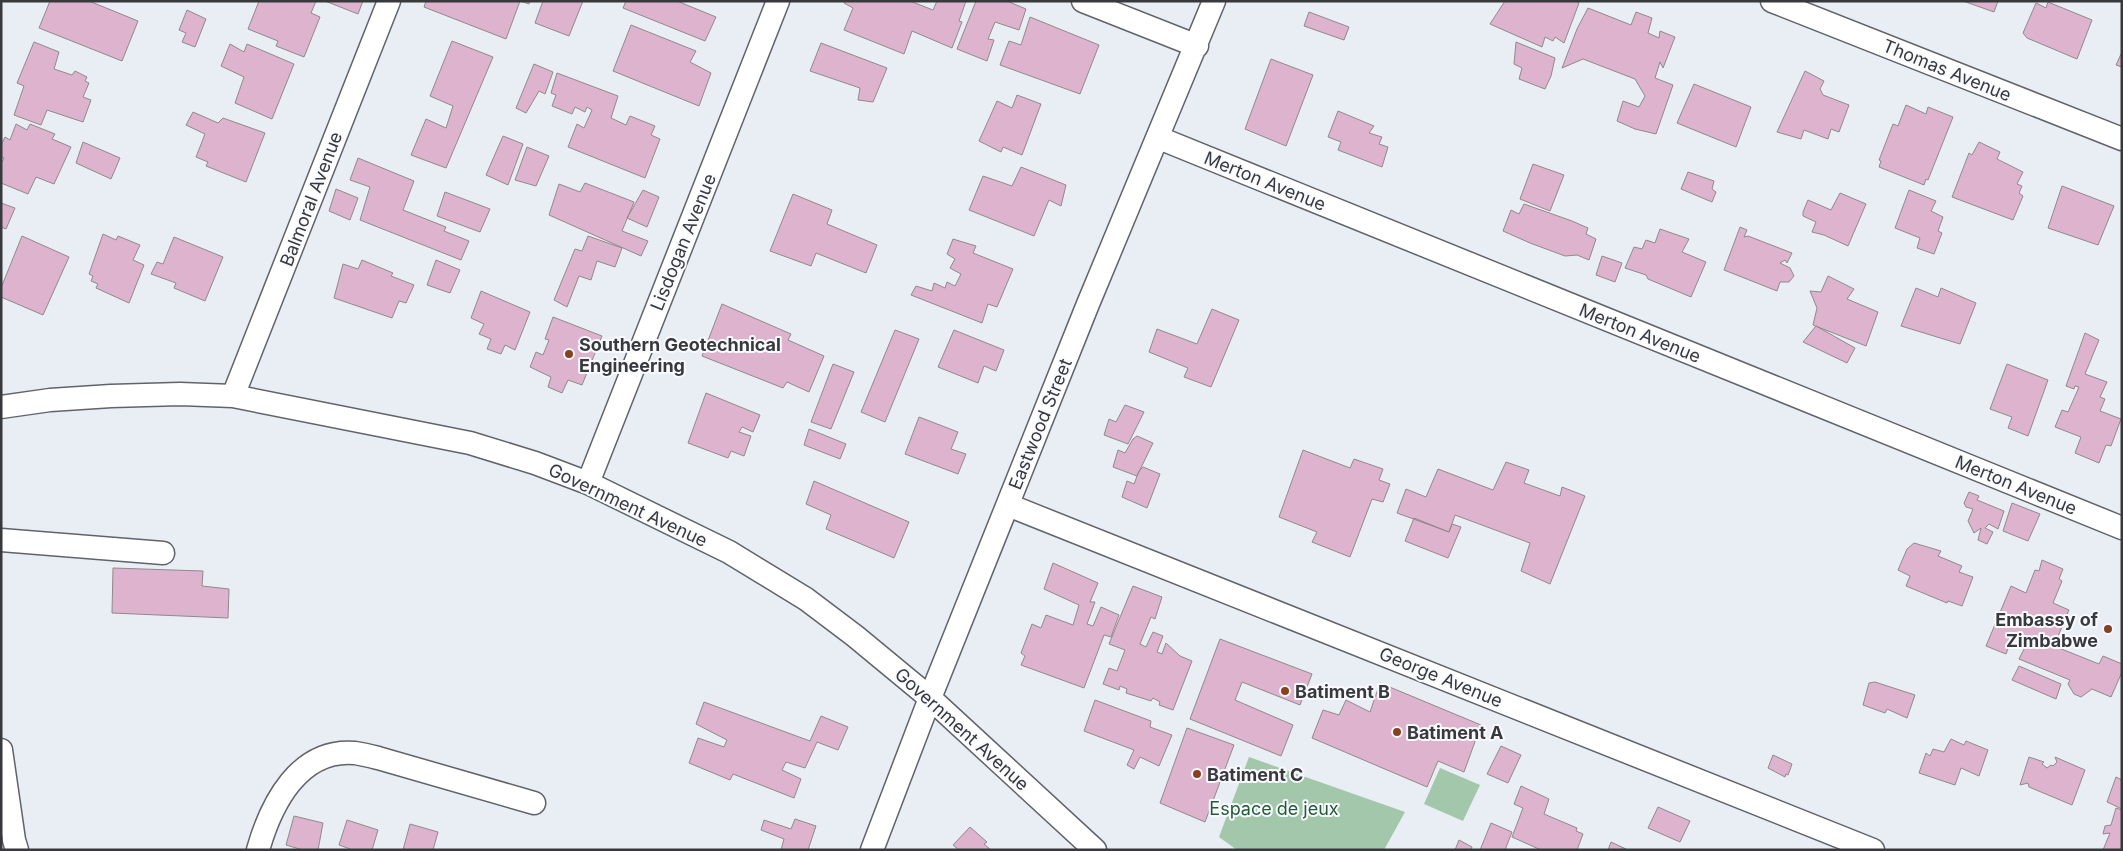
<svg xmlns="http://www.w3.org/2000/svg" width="2123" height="851" font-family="Inter,sans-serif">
<rect width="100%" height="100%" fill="#e9edf4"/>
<!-- green -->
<path fill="#a3c7aa" d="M1249,757L1405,812L1384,850H1237L1219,837Z
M1440,768L1480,785L1463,821L1424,804Z"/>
<!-- building -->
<path fill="#ddb3cd" stroke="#91898e" d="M50,1H89L138,21L122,61L39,28Z
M259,1H316L311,13L320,17L304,57L276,46L278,41L248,29Z
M325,1H363L358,14Z
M426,1H530L529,4L520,1L506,39L424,7Z
M543,1H583L569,36L535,23Z
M626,1H677L716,17L705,41L623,8Z
M845,1H910L933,10L937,1H966L959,21L962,22L952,48L912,31L904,54L844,30L853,8L844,3Z
M976,1H1007L1026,9L1019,30L995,22L988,39L994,40L987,61L957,49Z
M1505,1H1575L1579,3L1564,43L1555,37L1553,41L1545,37L1542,47L1490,24Z
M1963,1H1998L1994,12Z
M2048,2L2092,20L2077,59L2027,38L2023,33L2036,3L2046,8Z
M1588,8L1631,25L1636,12L1652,18L1648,33L1659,38L1660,31L1675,37L1663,68L1660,62L1655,78L1673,85L1656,134L1635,129L1617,121L1623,101L1639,107L1645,96L1635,79L1583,59L1562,68L1577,29Z
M187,10L206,19L195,47L182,42L186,33L179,30Z
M1309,12L1349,27L1344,40L1304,26Z
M1030,17L1099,45L1080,94L1000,65L1009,41L1021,45Z
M631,25L696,51L690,62L711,73L699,106L613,71Z
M452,41L493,57L446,168L411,155L426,119L446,128L453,106L430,96Z
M34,42L59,52L54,69L72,75L75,71L87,77L85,81L89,83L83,97L91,100L83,122L47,110L41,125L14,115L24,86L17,83Z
M1516,42L1555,58L1551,76L1545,89L1519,79L1522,68L1514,64Z
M821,43L887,68L873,102L858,100L860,88L810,71Z
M230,44L244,52L247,44L294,64L272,119L235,103L244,77L221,66Z
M2122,52V67L2116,65Z
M1271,59L1313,75L1286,146L1245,129Z
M534,64L553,72L545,94L539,91L526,113L516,108Z
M1805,71L1824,81L1820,89L1823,95L1849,105L1839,132L1831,129L1828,139L1804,130L1801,139L1777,132Z
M557,73L618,96L611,118L626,125L630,116L655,126L651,135L660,139L645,178L568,147L577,124L584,128L592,110L587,107L585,112L575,107L572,114L552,106L556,95L551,93Z
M1694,84L1751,107L1736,147L1677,123Z
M1017,95L1041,104L1022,155L1003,147L1001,152L979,141L997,101L1012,108Z
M1906,105L1926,114L1928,107L1953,117L1928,180L1926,179L1924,185L1879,167L1881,161L1879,160L1893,124L1898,126Z
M1338,111L1374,126L1369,133L1382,137L1379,144L1388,147L1382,167L1338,150L1341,142L1328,137Z
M193,112L218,123L223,118L265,133L246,182L206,166L208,162L196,157L205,134L186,125Z
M16,124L27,130L30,124L55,134L52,139L71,147L54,184L36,177L28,194L1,183V164L4,158L1,157V145L5,137L10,140Z
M503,136L523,144L508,185L486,175Z
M83,142L120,158L111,179L76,163Z
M1979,142L2000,152L1997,159L2023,172L2017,184L2022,186L2019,193L2023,196L2013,220L1952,197L1969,153L1972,155Z
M527,147L549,156L536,186L515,180Z
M358,158L414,181L403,210L446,227L444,231L469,241L461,260L360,220L370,187L350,180Z
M1533,164L1564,175L1550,211L1520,199Z
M1021,167L1066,185L1061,206L1049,200L1034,236L969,210L983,176L1012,186Z
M1688,172L1714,181L1712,189L1716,192L1712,202L1681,189Z
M585,183L634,202L622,231L648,241L641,256L549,215L559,184L580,192Z
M2062,186L2114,206L2098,245L2048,228Z
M336,189L358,198L350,220L329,211Z
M643,190L659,197L647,227L627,218Z
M1909,190L1936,201L1931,211L1943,217L1938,231L1942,233L1934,254L1917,248L1920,238L1895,228Z
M445,192L490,209L480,232L437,216Z
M1840,193L1866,204L1848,246L1824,235L1812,232L1816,222L1803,216V212L1808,200L1831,210Z
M793,194L832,210L827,224L877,245L866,273L816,253L811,266L770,251Z
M1,203L15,208L6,229L1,227Z
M1524,204L1572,221L1588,228L1586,234L1596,239L1589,260L1577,255L1565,256L1530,243L1503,231L1511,210L1519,214Z
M1740,227L1747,230L1744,237L1748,236L1792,253L1787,263L1785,260L1780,263L1790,268L1794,276L1789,282H1780L1777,291L1724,270Z
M1660,229L1689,239L1682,252L1706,262L1691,297L1648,279L1646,275L1625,268L1634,247L1642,249L1646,240L1655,243Z
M103,234L116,240L118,236L140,245L133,260L144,265L129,303L96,288L98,284L91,281L93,276L89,274Z
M22,236L69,257L43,315L1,297V288Z
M588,236L622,248L615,267L597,261L591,280L579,276L567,307L554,300L575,249L582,251Z
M174,237L223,257L205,301L174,288L176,283L151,274L157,262L163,264Z
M953,239L976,246L973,253L1013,269L997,307L988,304L982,323L911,295L916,286L932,291L934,283L945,288L947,282L955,286L961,274L950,268L955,259L947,254Z
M1602,256L1622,263L1615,282L1596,275Z
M362,260L393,273L391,276L414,285L406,303L399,301L392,318L334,298L343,264L358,269Z
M436,260L460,270L450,293L427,285Z
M1828,276L1854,289L1847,299L1878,312L1866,346L1813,325L1817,308L1810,291L1821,292Z
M1916,288L1938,297L1941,288L1976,303L1960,344L1901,326Z
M481,291L530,312L515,350L505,345L501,354L487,349L491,339L479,334L484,324L471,318Z
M722,304L791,334L788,340L824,356L809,392L787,382L783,388L702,356Z
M1212,309L1239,320L1211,387L1184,377L1188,368L1149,352L1157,329L1197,344Z
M553,317L602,336L582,385L568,380L562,393L548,387L551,377L530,367L536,352L543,355L549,340L545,339Z
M1816,326L1855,348L1847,363L1803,342Z
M895,330L919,339L885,422L861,412Z
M954,330L1004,350L996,371L984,366L978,383L938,367Z
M2085,333L2099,340L2085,374L2107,382L2100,397L2105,399L2100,411L2121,419L2111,446L2106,445L2099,463L2075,453L2081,437L2055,427L2062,410L2068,412L2079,387L2075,386L2074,389L2066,386Z
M833,364L854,372L831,429L811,422Z
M2007,364L2048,380L2028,436L2008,428L2012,417L1990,409Z
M706,393L760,415L753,432L742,427L739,432L751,436L744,456L731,451L728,458L688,443Z
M1125,405L1144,412L1128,444L1104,435L1109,419L1116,422Z
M919,417L958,432L951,449L966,454L958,474L905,454Z
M809,429L846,444L840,459L804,445Z
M1137,436L1153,443L1137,476L1113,467L1118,450L1125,453L1133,439Z
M1303,450L1350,468L1354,459L1383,469L1379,480L1390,484L1383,502L1372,499L1350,557L1312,542L1317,532L1279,517Z
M1506,462L1529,470L1524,483L1560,496L1562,487L1585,496L1550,584L1521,571L1530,543L1455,515L1449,532L1397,513L1406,489L1426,497L1438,469L1493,490Z
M1143,467L1160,474L1147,508L1122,497L1127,481L1134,484L1139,471Z
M814,481L909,522L894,558L826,529L831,515L806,504Z
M1969,492L1979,496L1977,500L2004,511L1998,529L1989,524L1985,528L1993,532L1987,544L1978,540L1981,528L1974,533L1968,521L1973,509L1966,507L1964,503Z
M2012,503L2040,514L2028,541L2003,531Z
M1414,518L1449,532L1452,524L1461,527L1448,558L1405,541Z
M1914,543L1941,551L1938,556L1962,566L1959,572L1973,577L1962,606L1948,601L1947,603L1906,586L1910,576L1898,570L1907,549Z
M2042,560L2063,569L2059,579L2062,581L2053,603L2069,610L2054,646L2099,664L2103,656L2122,664V672L2111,697L2092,689L2081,697L2074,694L2068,684L2070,680L2019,659L2028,641L2011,634L2009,639L2011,641L2006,654L1986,646L2011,586L2026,593L2035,570L2039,571Z
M1053,563L1098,583L1090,602H1095L1087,624L1093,626L1101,607L1119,615L1111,637L1104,635L1084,688L1021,665L1025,656L1021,653L1032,624L1041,628L1046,615L1073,625L1079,605L1044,589Z
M113,568L203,571L202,586L229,589L228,618L112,613Z
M1133,586L1162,597L1155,619L1151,617L1140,644L1146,647L1153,632L1163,636L1157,652L1162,654L1166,643L1180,656L1192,661L1173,710L1159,705L1160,702L1153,698L1151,701L1126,693L1127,689L1120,686L1119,690L1103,684L1109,668L1117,671L1125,650L1109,644Z
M1220,639L1312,674L1300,705L1242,682L1235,700L1293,725L1281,756L1190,719Z
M2019,666L2061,684L2056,699L2012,680Z
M1875,682L1915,695L1907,718L1887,709L1885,713L1863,705L1869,683Z
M1380,683L1481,725L1464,772L1438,761L1427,787L1312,738L1323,710L1339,715L1346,700L1370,712Z
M1095,700L1151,721L1150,727L1172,735L1159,766L1140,757L1134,769L1127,765L1134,750L1084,731Z
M704,702L810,741L821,716L848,727L838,750L817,742L805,768L786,762L782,770L801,779L794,798L733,774L730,780L689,763L698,738L724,747L727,740L696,724Z
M1187,728L1234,745L1205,822L1160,803Z
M1951,739L1964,745L1966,741L1988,750L1979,776L1961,768L1955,785L1919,773L1926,753L1930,756L1933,749L1944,752Z
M1501,746L1521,755L1508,783L1487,774Z
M1773,755L1792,764L1788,775L1786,774L1785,777L1768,768Z
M2029,757L2044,762L2042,764L2047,768L2051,765L2053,766L2057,762L2055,757L2085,770L2072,805L2029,787L2028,783L2020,785Z
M2116,777L2122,780V809L2107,802Z
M1521,786L1549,799L1544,814L1577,828L1576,831L1583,834L1577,850H1541L1512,837L1523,808L1514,804Z
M1658,807L1690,821L1680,842L1648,828Z
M2116,808L2122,810V850H2103L2110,833L2103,834L2105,826L2111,825Z
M294,816L323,823L318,850H303L286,845Z
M795,819L816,826L808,850H781L784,839L761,830L764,820L791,829Z
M347,820L378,830L372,850H353L339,845Z
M1491,823L1512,832L1505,850H1480Z
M410,824L438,832L433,850H403Z
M970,827L987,842L984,844L991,850H959L953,845Z
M1459,840L1472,847L1471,850H1455Z
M1611,842L1626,849L1608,850Z"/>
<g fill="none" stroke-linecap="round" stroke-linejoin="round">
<defs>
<path id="street" d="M1083,1L1197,46
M1772,1L2122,139
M1159,138L2122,528
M233,396L389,1
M1,407L50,400L111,396L180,394L233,396L470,443L535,463L588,483L729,552L806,599L855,636L930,698L1095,850
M588,483L778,1
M1008,505L1873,850
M1,540L163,553
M1,750L14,840L17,850
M258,850C271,804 299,748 355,753C362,754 370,756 378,758L534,803
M872,850L930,698L1088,304L1214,1"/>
</defs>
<!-- street casing -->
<use href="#street" stroke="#61636a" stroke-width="25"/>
<!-- street -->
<use href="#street" stroke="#fff" stroke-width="22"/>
</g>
<!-- markers -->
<g fill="#874020" stroke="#f8faff" stroke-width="2">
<circle cx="569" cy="354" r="5"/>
<circle cx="2108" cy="629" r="5"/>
<circle cx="1285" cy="691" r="5"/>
<circle cx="1397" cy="732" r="5"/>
<circle cx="1197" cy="774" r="5"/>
</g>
<g text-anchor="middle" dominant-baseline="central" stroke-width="4" stroke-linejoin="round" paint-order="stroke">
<!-- street labels -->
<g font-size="18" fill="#38393c" stroke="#f8faff">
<text transform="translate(1947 70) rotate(22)">Thomas Avenue</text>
<text transform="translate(1265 181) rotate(22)">Merton Avenue</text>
<text transform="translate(311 199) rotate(-69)">Balmoral Avenue</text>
<text transform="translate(683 242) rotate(-68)">Lisdogan Avenue</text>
<text transform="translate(1640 333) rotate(22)">Merton Avenue</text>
<text transform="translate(1040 424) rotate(-68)">Eastwood Street</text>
<text transform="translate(2016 485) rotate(22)">Merton Avenue</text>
<text transform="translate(628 505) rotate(25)">Government Avenue</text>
<text transform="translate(1441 677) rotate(22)">George Avenue</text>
<text transform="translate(962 729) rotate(42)">Government Avenue</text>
</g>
<!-- poi labels -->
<g font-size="18" font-weight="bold" fill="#38393c" stroke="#f8faff" text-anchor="start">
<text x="579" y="344">Southern Geotechnical<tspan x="579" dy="21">Engineering</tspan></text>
<text x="2098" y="619" text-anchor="end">Embassy of<tspan x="2098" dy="21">Zimbabwe</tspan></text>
<text x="1295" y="691">Batiment B</text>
<text x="1407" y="732">Batiment A</text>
<text x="1207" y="774">Batiment C</text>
</g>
<!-- park labels -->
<g font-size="18" fill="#225b33" stroke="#f8faff">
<text x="1274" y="808">Espace de jeux</text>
</g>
</g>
<!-- border -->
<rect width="2123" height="851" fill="none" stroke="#38393c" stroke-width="5"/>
</svg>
